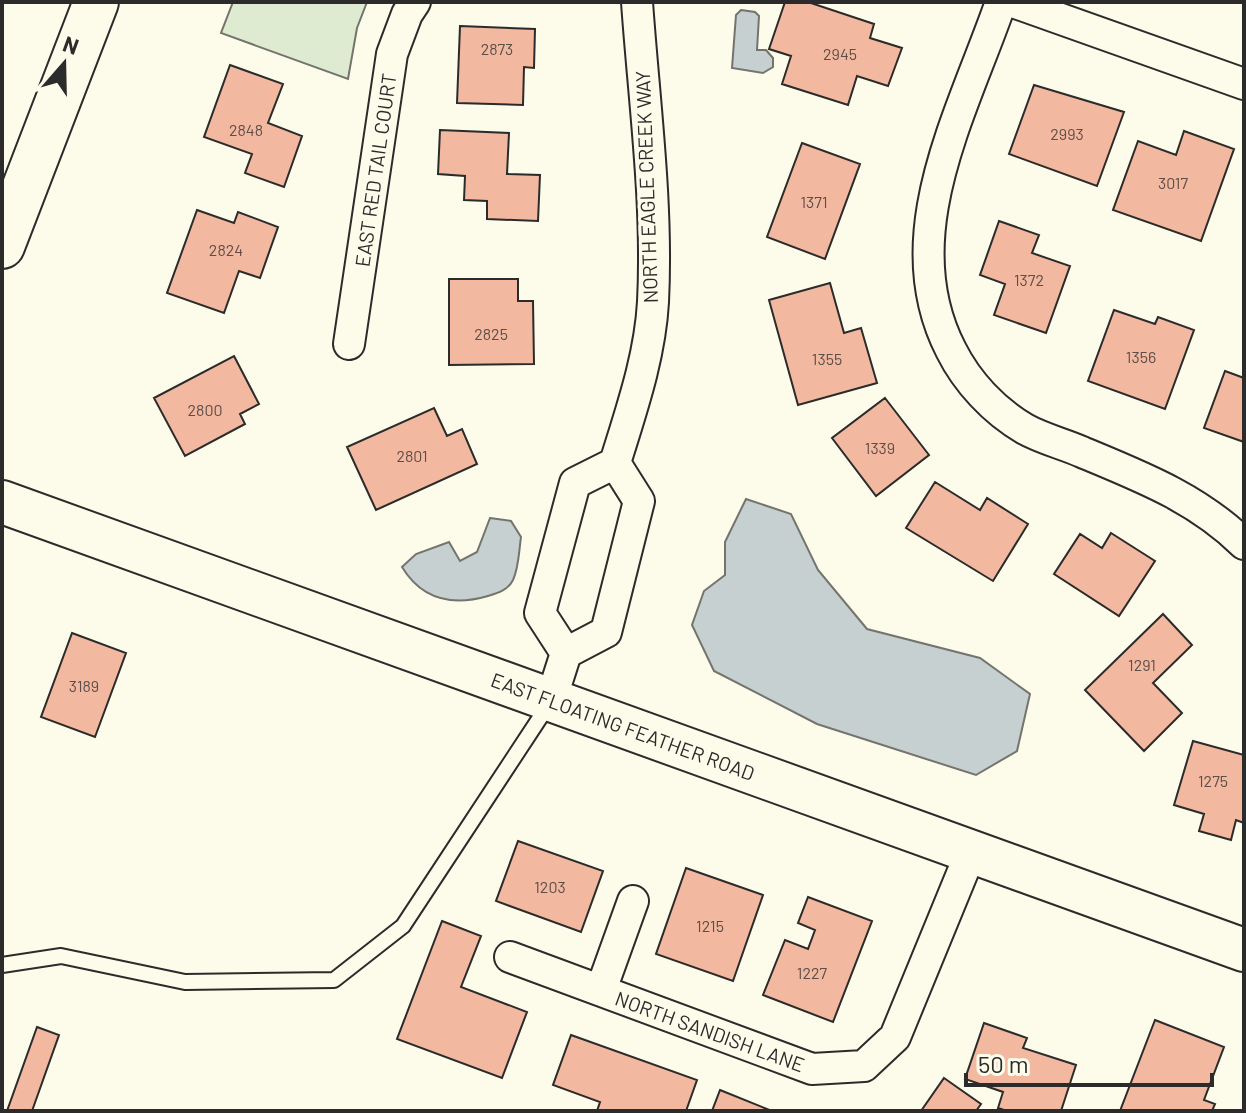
<svg xmlns="http://www.w3.org/2000/svg" width="1246" height="1113" font-family="Barlow,sans-serif">
<rect width="100%" height="100%" fill="#fdfbea"/>
<!-- green -->
<path fill="#deebd1" stroke="#74746e" stroke-width="2" d="M233,2H367L357,28L348,79L221,33Z"/>
<!-- water -->
<path fill="#c7d0d0" stroke="#74746e" stroke-width="2" d="M741,10L755,12L759,16L757,50H766L773,58V67L763,73L732,68L736,15Z
M746,499L791,514L818,570L867,629L980,658L1030,694L1017,751L976,775L817,724L714,671L692,625L704,591L725,575V542Z
M490,518L511,521L521,537C519,550 519,567 513,580C508,590 498,593 488,596C453,606 422,600 402,567L416,554L449,542L460,561L477,552Z"/>
<!-- building -->
<path fill="#f2b8a0" stroke="#2b2b2b" stroke-width="2" d="M785,2H808L874,24L870,38L902,48L888,86L857,76L848,105L782,84L791,56L769,49Z
M460,26L535,29L534,68L524,67L523,105L457,103Z
M230,65L283,84L268,123L302,136L284,187L245,173L252,154L204,137Z
M1034,85L1124,112L1097,186L1009,154Z
M440,130L509,133L507,174L540,175L538,221L487,219V201L464,200L465,176L438,174Z
M1184,131L1234,149L1201,241L1113,210L1138,141L1176,155Z
M802,143L860,164L825,259L767,237Z
M197,210L234,223L238,212L278,227L260,278L239,271L224,313L167,293Z
M999,221L1039,235L1032,253L1070,266L1046,333L994,315L1005,284L980,275Z
M449,279H518V301H533L534,364L449,365Z
M830,283L844,333L861,328L877,383L798,405L769,300Z
M1114,310L1155,324L1158,317L1194,330L1165,409L1088,381Z
M234,356L259,404L240,414L245,424L185,456L154,398Z
M1225,371L1244,378V442L1204,428Z
M885,398L929,455L876,496L832,438Z
M434,408L447,436L462,429L477,464L376,510L347,447Z
M935,482L980,510L987,498L1028,524L993,581L906,528Z
M1111,533L1155,561L1119,616L1054,574L1080,534L1102,548Z
M1163,614L1192,645L1153,683L1182,713L1144,751L1085,690Z
M72,633L126,653L95,737L41,717Z
M1193,741L1244,755V823L1236,820L1231,840L1199,831L1204,814L1174,805Z
M518,841L603,871L581,932L496,901Z
M686,868L763,895L733,981L656,954Z
M808,897L872,921L833,1022L763,995L785,940L808,949L815,930L798,923Z
M442,921L481,936L461,987L527,1012L502,1078L397,1039Z
M1155,1020L1224,1047L1204,1100L1215,1104L1212,1111H1120Z
M984,1023L1027,1038L1023,1048L1076,1065L1061,1111H1007L998,1108L1003,1092L965,1079Z
M37,1027L59,1035L32,1111H7Z
M571,1035L697,1080L686,1111H597L600,1102L553,1085Z
M944,1078L981,1104L976,1111H921Z
M720,1090L772,1111H712Z"/>
<g fill="none" stroke-linecap="round" stroke-linejoin="round">
<defs>
<path id="lane" d="M2,965L61,956L185,982L334,980L403,926L549,704"/>
<path id="street" d="M1001,2C963,112 892,236 951,350C967,382 994,411 1025,429C1043,439 1064,444 1082,452C1142,477 1197,498 1244,544
M1013,2L1244,84
M349,344L392,54L407,14L415,2
M615,463C631,411 650,357 653,302C658,203 644,101 637,2
M551,700L566,653L606,632L639,501L615,463L575,483L540,613L566,653
M510,957L812,1069L864,1066L895,1037L971,852
M601,990L633,901"/>
<path id="secondary" d="M2,502L1244,950"/>
<path id="highway" d="M2,246L96,2"/>
</defs>
<!-- lane casing -->
<use href="#lane" stroke="#2b2b2b" stroke-width="18"/>
<!-- street casing -->
<use href="#street" stroke="#2b2b2b" stroke-width="34"/>
<!-- secondary casing -->
<use href="#secondary" stroke="#2b2b2b" stroke-width="46"/>
<!-- highway casing -->
<use href="#highway" stroke="#2b2b2b" stroke-width="48"/>
<!-- lane -->
<use href="#lane" stroke="#fdfbea" stroke-width="14"/>
<!-- street -->
<use href="#street" stroke="#fdfbea" stroke-width="30"/>
<!-- secondary -->
<use href="#secondary" stroke="#fdfbea" stroke-width="42"/>
<!-- highway -->
<use href="#highway" stroke="#fdfbea" stroke-width="44"/>
</g>
<g text-anchor="middle" dominant-baseline="central" stroke-width="6" stroke-linejoin="round" paint-order="stroke">
<!-- number labels -->
<g font-size="16" fill="#5d4e48">
<text x="497" y="48">2873</text>
<text x="840" y="53">2945</text>
<text x="246" y="129">2848</text>
<text x="1067" y="133">2993</text>
<text x="1173" y="182">3017</text>
<text x="814" y="201">1371</text>
<text x="226" y="249">2824</text>
<text x="1029" y="279">1372</text>
<text x="491" y="333">2825</text>
<text x="1141" y="356">1356</text>
<text x="827" y="358">1355</text>
<text x="205" y="409">2800</text>
<text x="880" y="447">1339</text>
<text x="412" y="455">2801</text>
<text x="1142" y="664">1291</text>
<text x="84" y="685">3189</text>
<text x="1213" y="780">1275</text>
<text x="550" y="886">1203</text>
<text x="710" y="925">1215</text>
<text x="812" y="972">1227</text>
</g>
<!-- street labels -->
<g font-size="20" fill="#2b2b2b" stroke="#fdfbea">
<text transform="translate(375 170) rotate(-82)">EAST RED TAIL COURT</text>
<text transform="translate(646 187) rotate(-92)">NORTH EAGLE CREEK WAY</text>
<text transform="translate(623 726) rotate(20)">EAST FLOATING FEATHER ROAD</text>
<text transform="translate(710 1031) rotate(20)">NORTH SANDISH LANE</text>
</g>
</g>
<!-- border -->
<rect width="1246" height="1113" fill="none" stroke="#2b2b2b" stroke-width="8"/>
<!-- north arrow -->
<g transform="translate(64 64) rotate(20)" stroke="#fdfbea" stroke-width="6" paint-order="stroke">
<path d="M0-6L14 30L0 20L-14 30Z" fill="#2b2b2b"/>
<text y="-12" font-size="22" font-weight="bold" text-anchor="middle" fill="#2b2b2b">N</text>
</g>
<!-- scale -->
<path d="M966 1073v12h246v-12" fill="none" stroke="#2b2b2b" stroke-width="4"/>
<text x="978" y="1073" font-size="24" fill="#2b2b2b" stroke="#fdfbea" stroke-width="6" paint-order="stroke">50 m</text>
</svg>
